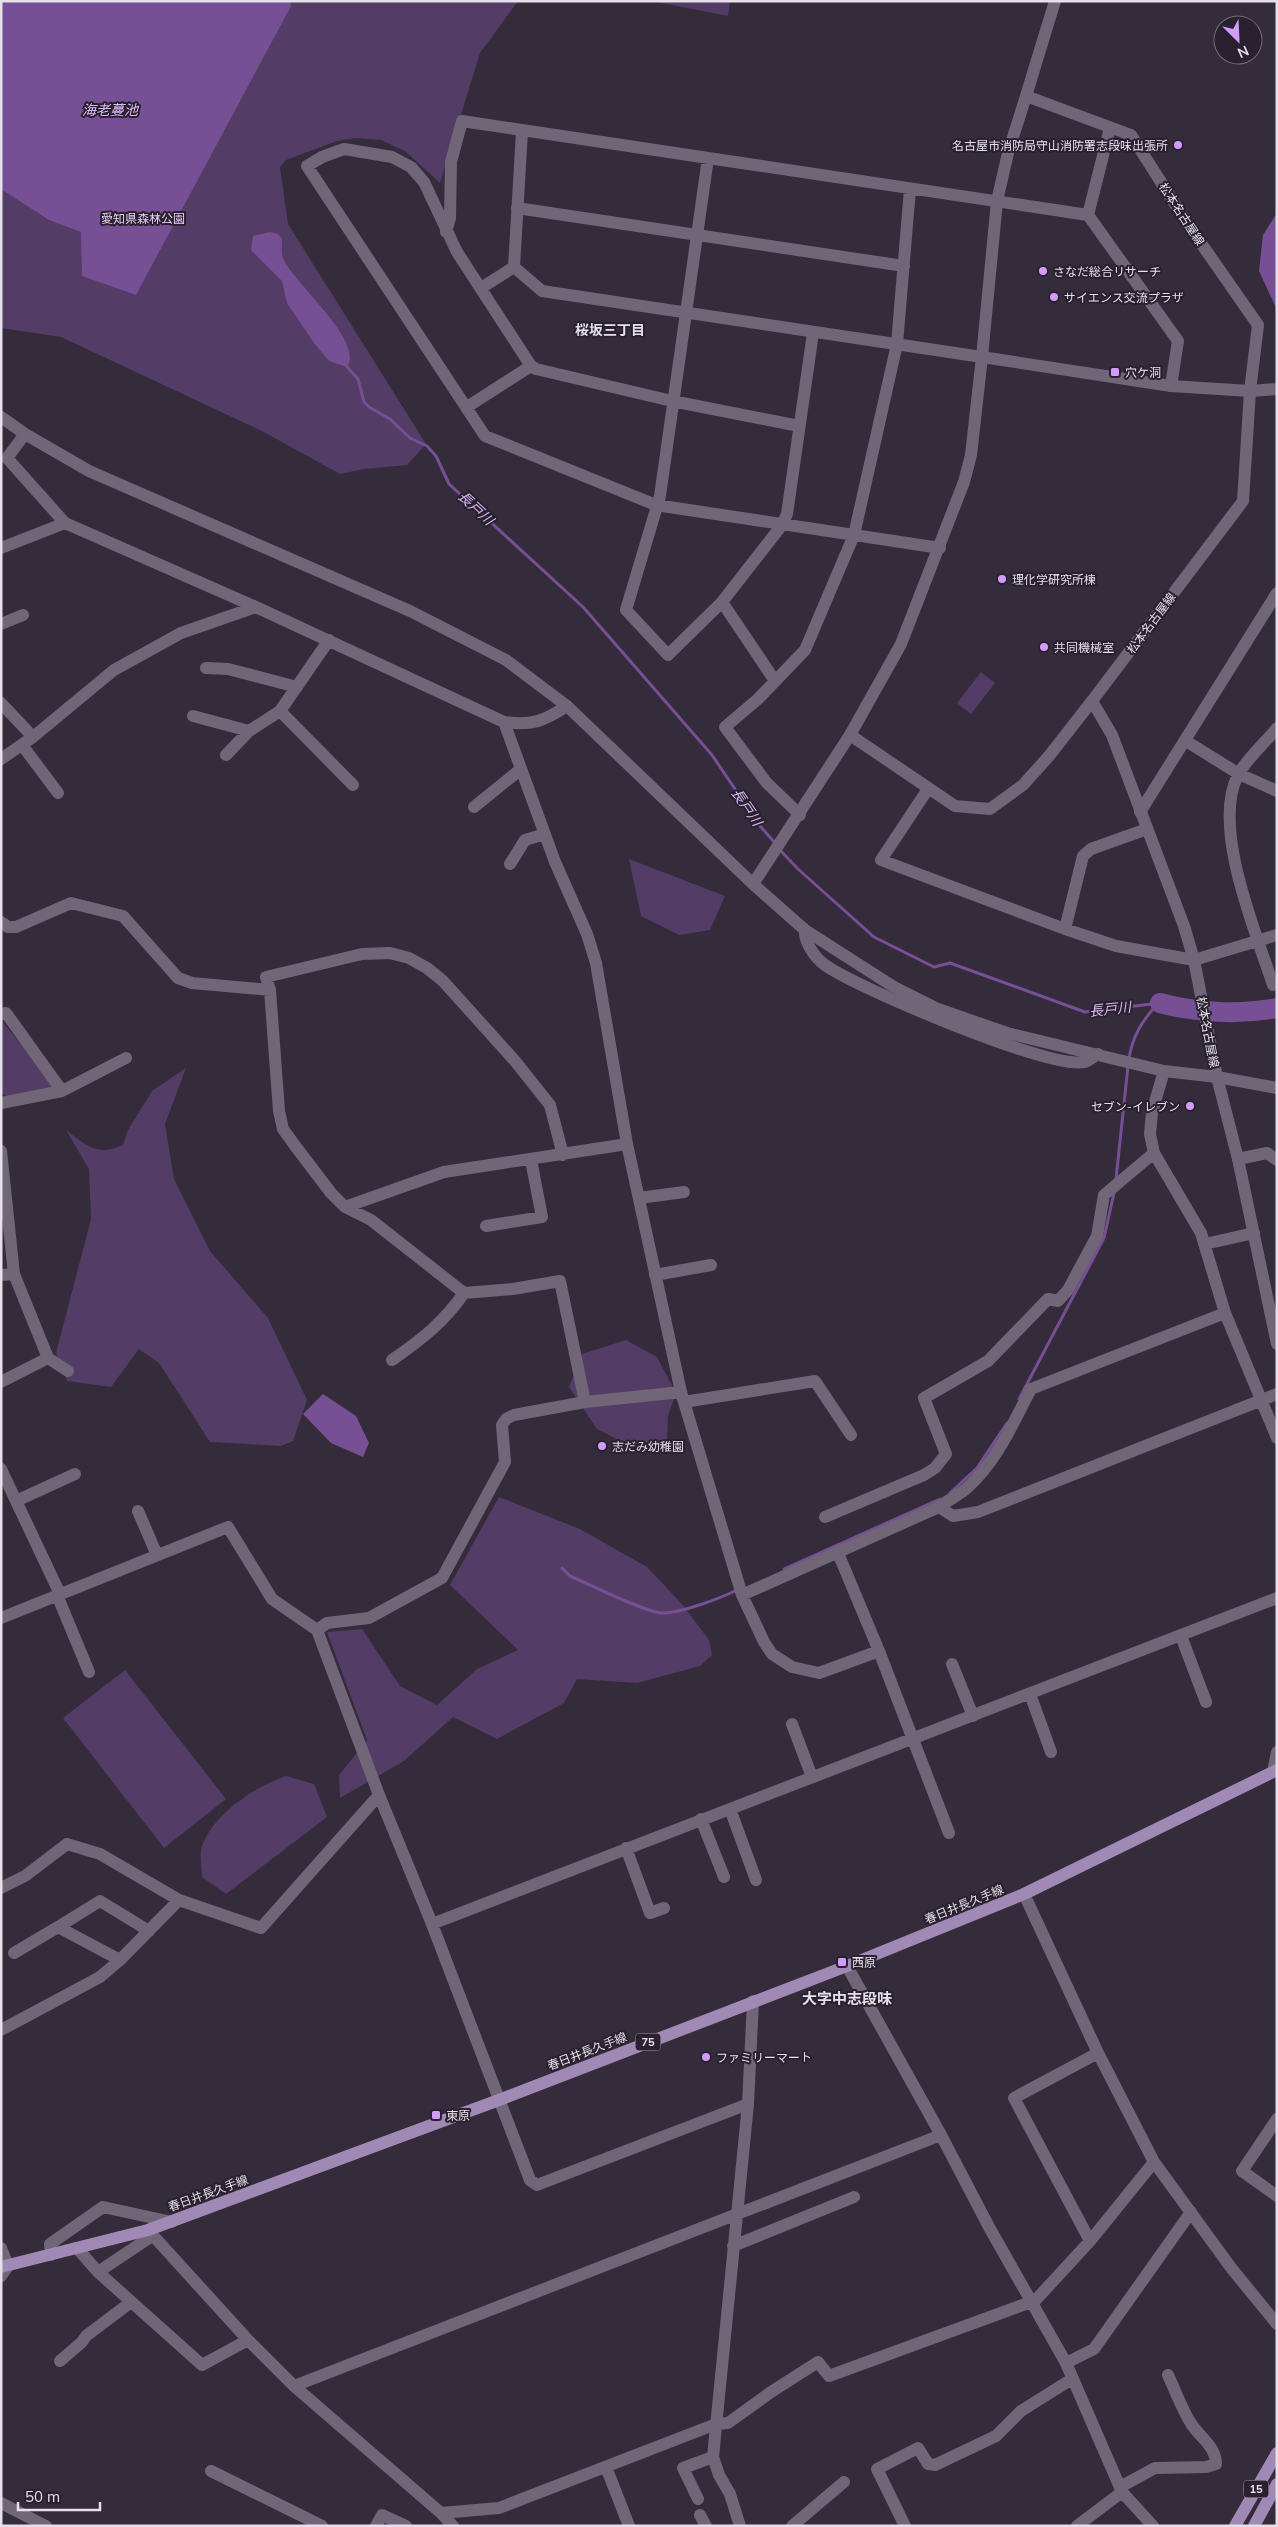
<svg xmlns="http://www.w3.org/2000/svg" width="1278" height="2527" font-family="Mulish,'Noto Sans JP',sans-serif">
<rect width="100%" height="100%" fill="#342b3b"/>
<!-- green -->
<path fill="#533c65" d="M1,1H518L480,53L440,183L405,151L381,140L354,138L337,141L286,160L280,167L288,224L426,444L407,465L364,469L340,474L262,431L61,337L1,328Z
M652,1H730L728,16Z
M981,672L995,683L971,714L957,703Z
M629,859L725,896L710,930L679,935L641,916Z
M1,1020L56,1087L6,1096L1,1092Z
M186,1068L165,1124L174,1179L210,1251L268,1318L307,1400L293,1441L281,1446L210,1442L159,1363L139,1349L111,1387L67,1381L56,1353L91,1219L89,1169L66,1130C86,1145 97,1157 123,1145L128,1130L152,1091Z
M626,1340L657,1357L676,1393L668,1416L667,1443L636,1449L597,1429L569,1387L582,1354Z
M499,1497L580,1529L647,1567L682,1604L709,1640L712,1655L700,1666L637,1683L577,1679L564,1703L497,1739L453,1717L404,1761L340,1798L339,1775L367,1740L327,1632L362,1629L400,1686L437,1705L477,1669L518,1650L450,1585Z
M125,1670L226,1799L164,1848L63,1718Z
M286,1776L314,1784L327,1817L226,1894L202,1877C202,1868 199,1854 202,1846C214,1813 255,1787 286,1776Z"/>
<!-- water -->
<path fill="#774f94" d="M1,1H290L291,6L136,295L82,276L81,232L49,220L1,189Z
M1277,213V310L1259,271L1263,235Z
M270,232L278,234L282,239C282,245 281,253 283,258C293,283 365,341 347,367L329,361L314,343L287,303L282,281L251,250L253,236Z
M323,1394L356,1416L369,1443L363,1457L331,1443L303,1414Z"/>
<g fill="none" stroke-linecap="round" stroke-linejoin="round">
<!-- stream -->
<path stroke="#774f94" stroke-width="3" d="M347,367L358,379L364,402L369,407L390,419L410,438L427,446L436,456L449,484L583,607L712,755L760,826L775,843
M780,850L798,869L874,937L934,967L950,963L1085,1012L1160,1003
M1129,1060C1131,1039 1143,1018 1159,1003
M1116,1179L1128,1066
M1019,1399L1104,1238L1114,1193
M950,1493L977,1468L1007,1423
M562,1568L570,1576C589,1584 646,1613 663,1613C681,1613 721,1598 737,1590
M784,1569L940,1499"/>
<!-- river -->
<path stroke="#774f94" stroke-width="20" d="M1160,1003C1197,1013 1239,1015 1277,1008"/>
<!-- minor -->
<path stroke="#706678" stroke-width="12" d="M708,158L660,496L626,610L668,655L722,602L782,525L787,514L813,333
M517,208L904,266
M1088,215L1110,128
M446,232L450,218L451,162L462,121L1088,215L1178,341L1171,386
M481,288L514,267
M467,407L531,366
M799,426L672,401L536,369L531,366L457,252L424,182L411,167L392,157L344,149L322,157L307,166L485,436L656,505L940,548
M25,434L7,458L65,523L256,607L504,722C532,726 544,721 567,706
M1,548L65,523
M722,602L775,681
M1,624L23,615
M206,668L228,669L297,687
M1,703L33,737
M280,711L353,785
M193,716L249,731
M504,722L555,862L587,934L596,963L627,1144L681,1392L742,1595L939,1507C948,1500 960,1495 968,1487C997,1461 1013,1423 1031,1389L1225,1313
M1277,728C1265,743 1247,758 1238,775C1211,827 1256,932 1273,985L1277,984
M850,735L955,806L990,809L1023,785L1049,756L1092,701
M1186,741L1239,774L1277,791
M22,745L58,793
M226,755L249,731L280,711L329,640
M1,759L33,737L114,670L181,633L256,607
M928,789L881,860L1065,929L1116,946L1194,960L1277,935
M474,807L521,769
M1140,812L1277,593
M800,815L766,782L725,727L758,699L805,650L854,535L897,344L910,189
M510,864L525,840L545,834
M1,922L8,927H16L71,903L123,916L178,978L192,983L270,990
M1065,929L1083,856L1091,849L1147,829
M805,930C804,942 815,958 825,965C857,988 1050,1070 1085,1062C1089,1061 1094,1056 1098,1054
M1,1014L6,1013L62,1091
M1164,1071L1152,1112L1150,1134L1154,1153L1201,1233L1225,1313L1277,1438
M1,1103L62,1091L126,1058
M1,1151L14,1274L48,1358L1,1382
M563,1155L550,1105L515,1061L443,981L427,968L409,958L390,953L362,954L266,977L270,990L279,1111L283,1129L296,1147L331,1193L345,1207L371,1220L464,1293L513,1289L560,1281L585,1402
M1238,1159L1267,1153L1277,1160
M639,1198L684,1192
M345,1207L444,1172L627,1144
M486,1226L542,1217L531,1160
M1205,1244L1254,1233
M1,1275L14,1274
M655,1275L711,1265
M48,1358L68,1371
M392,1360C421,1340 444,1322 464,1293
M684,1402L815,1381L851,1435
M1,1469L60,1594
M16,1501L75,1474
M939,1507L953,1516L978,1512L1277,1394
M138,1511L157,1555
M825,1517L924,1475L935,1468L946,1454L924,1398L988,1361L1048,1299L1058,1301L1068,1290L1097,1236L1104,1195L1154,1153
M838,1553L879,1651L949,1833
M57,1595L89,1672
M742,1595L764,1642L772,1654L792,1667L819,1673L879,1651
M1,1618L228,1527L272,1599L317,1630L379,1795L432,1924L530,2180L537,2185L748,2104
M317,1630L327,1623L369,1618L442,1578L505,1462L502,1425L506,1419L514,1415L585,1402L681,1392
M1181,1636L1206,1702
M952,1664L973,1716
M1030,1694L1051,1752
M792,1724L812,1777
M1273,1772L1277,1752
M730,1809L756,1880
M701,1819L724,1877
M626,1848L650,1913L664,1908
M1,1888L25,1876L67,1844L100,1854L179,1900L261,1928L379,1795
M1024,1894L1098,2053L1154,2162L1232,2269L1277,2324
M432,1924L1277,1598
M14,1953L58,1927
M120,1960L58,1927L100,1901L149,1931
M847,1966L941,2135L989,2227L1066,2363L1122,2492L1153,2526
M1,2030L100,1977L120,1960L179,1900
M1277,2119L1242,2171L1277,2196
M148,2230L248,2340L294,2386L441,2513L453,2526
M152,2236L98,2272L202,2365L248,2340
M1090,2241L1014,2098L1098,2053
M733,2246L854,2197
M1,2248L8,2266L1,2276
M77,2248L98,2272
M51,2255L50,2244L103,2207L172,2222
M1033,2303L1090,2241L1154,2162
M60,2361L82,2342L86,2336L131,2302
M1066,2363L1094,2349L1191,2212
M294,2386L941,2135
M606,2467L629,2526
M211,2471L322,2526
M1120,2487L1155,2468L1206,2467L1216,2464C1216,2447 1201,2438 1192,2425C1182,2410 1176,2392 1168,2375
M698,2499L683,2468L713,2457
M1,2503L46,2526
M441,2513L499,2508L716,2424L728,2423L771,2392L818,2362L829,2376L1031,2302
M700,2515L706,2526
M376,2526L382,2515L406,2526
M740,2526L730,2494L719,2475L713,2457L748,2104L753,2001
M792,2526L844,2482
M905,2526L877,2469L918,2448L928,2464L935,2465L996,2436L1021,2411L1072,2379
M1077,2526L1122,2492"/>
<!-- tertiary -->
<path stroke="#706678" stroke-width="12" d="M1026,96L1008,153L997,201L982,357L1171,386L1250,391L1277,389
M522,131L514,267L542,291L982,357L971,455L964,482L901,644L850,735L753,884
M1,417L25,434L89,471L410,611L506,660L567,706L753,884L805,930L894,987L938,1009L1007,1033L1164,1071L1217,1077L1277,1088"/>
<!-- secondary -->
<path stroke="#706678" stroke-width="12" d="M1055,1L1026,96L1131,135L1189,226L1258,325L1250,391L1243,501L1092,701L1112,735L1184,926L1194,960L1217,1077L1238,1159L1277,1344"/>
<!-- primary -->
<path stroke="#a189b5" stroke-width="12" d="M1,2267L148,2230L499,2100L847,1966L1024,1894L1277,1770
M1235,2526L1277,2453
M1254,2526L1277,2484"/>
</g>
<!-- markers -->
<g fill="#d39cfc" stroke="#2a2130" stroke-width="2">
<circle cx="1178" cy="145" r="5"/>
<circle cx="1043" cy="271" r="5"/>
<circle cx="1054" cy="297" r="5"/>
<rect x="1110" y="367" width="10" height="10" rx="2.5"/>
<circle cx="1002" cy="579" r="5"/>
<circle cx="1044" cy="647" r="5"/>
<circle cx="1190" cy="1106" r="5"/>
<circle cx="602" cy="1446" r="5"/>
<rect x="837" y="1957" width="10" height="10" rx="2.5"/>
<circle cx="706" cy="2057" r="5"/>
<rect x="431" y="2110" width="10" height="10" rx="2.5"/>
</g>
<g text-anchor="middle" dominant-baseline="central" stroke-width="4" stroke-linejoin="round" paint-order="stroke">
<!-- shield labels -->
<g fill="#2a2130" stroke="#ada7b2" stroke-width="1">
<rect x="635.5" y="2033.5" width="25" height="17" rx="4"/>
<rect x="1243.5" y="2480.5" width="25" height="17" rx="4"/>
</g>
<g font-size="11" font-weight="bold" fill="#e5e0ea">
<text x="648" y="2042">75</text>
<text x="1256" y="2489">15</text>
</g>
<!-- poi labels -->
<g font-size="12" fill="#e5e0ea" stroke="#2a2130" text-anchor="start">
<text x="1168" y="145" text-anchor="end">名古屋市消防局守山消防署志段味出張所</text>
<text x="1053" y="271">さなだ総合リサーチ</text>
<text x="1064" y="297">サイエンス交流プラザ</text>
<text x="1125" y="372">穴ケ洞</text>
<text x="1012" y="579">理化学研究所棟</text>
<text x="1054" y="647">共同機械室</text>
<text x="1180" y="1106" text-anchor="end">セブン-イレブン</text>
<text x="612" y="1446">志だみ幼稚園</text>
<text x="852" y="1962">西原</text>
<text x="716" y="2057">ファミリーマート</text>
<text x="446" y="2115">東原</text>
</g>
<!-- street labels -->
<g font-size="12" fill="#e5e0ea" stroke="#2a2130">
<text transform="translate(1182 214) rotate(57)">松本名古屋線</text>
<text transform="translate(1151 623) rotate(-53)">松本名古屋線</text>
<text transform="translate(1208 1032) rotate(79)">松本名古屋線</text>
<text transform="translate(964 1904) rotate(-22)">春日井長久手線</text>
<text transform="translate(587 2051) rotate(-21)">春日井長久手線</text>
<text transform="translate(208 2193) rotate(-20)">春日井長久手線</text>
</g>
<!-- park labels -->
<g font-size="12" fill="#e5d0f7" stroke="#2a2130">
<text x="143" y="218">愛知県森林公園</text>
</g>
<!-- water labels -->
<g font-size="14" font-style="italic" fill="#dabaf4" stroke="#2a2130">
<text x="110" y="110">海老蔓池</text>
<text transform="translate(476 508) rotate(43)">長戸川</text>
<text transform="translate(747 807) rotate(56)">長戸川</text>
<text transform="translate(1110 1009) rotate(-6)">長戸川</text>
</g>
<!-- neighbourhood labels -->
<g font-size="14" font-weight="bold" fill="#e5e0ea" stroke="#2a2130">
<text x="610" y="330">桜坂三丁目</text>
</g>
<!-- quarter labels -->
<g font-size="15" font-weight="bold" fill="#e5e0ea" stroke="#2a2130">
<text x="847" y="1998">大字中志段味</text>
</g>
</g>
<!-- border -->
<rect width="1278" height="2527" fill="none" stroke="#e5e0ea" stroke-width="5"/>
<!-- north arrow -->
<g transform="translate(1238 40) rotate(156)"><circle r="24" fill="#2a2130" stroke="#756d7a"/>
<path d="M0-4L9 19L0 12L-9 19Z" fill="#d39cfc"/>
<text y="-8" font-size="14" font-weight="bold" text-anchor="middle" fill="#e5e0ea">N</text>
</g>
<!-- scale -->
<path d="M18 2502v8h82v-8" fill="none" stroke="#e5e0ea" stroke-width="2.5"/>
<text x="25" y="2502" font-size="15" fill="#e5e0ea" stroke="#2a2130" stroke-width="4" paint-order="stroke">50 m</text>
</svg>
